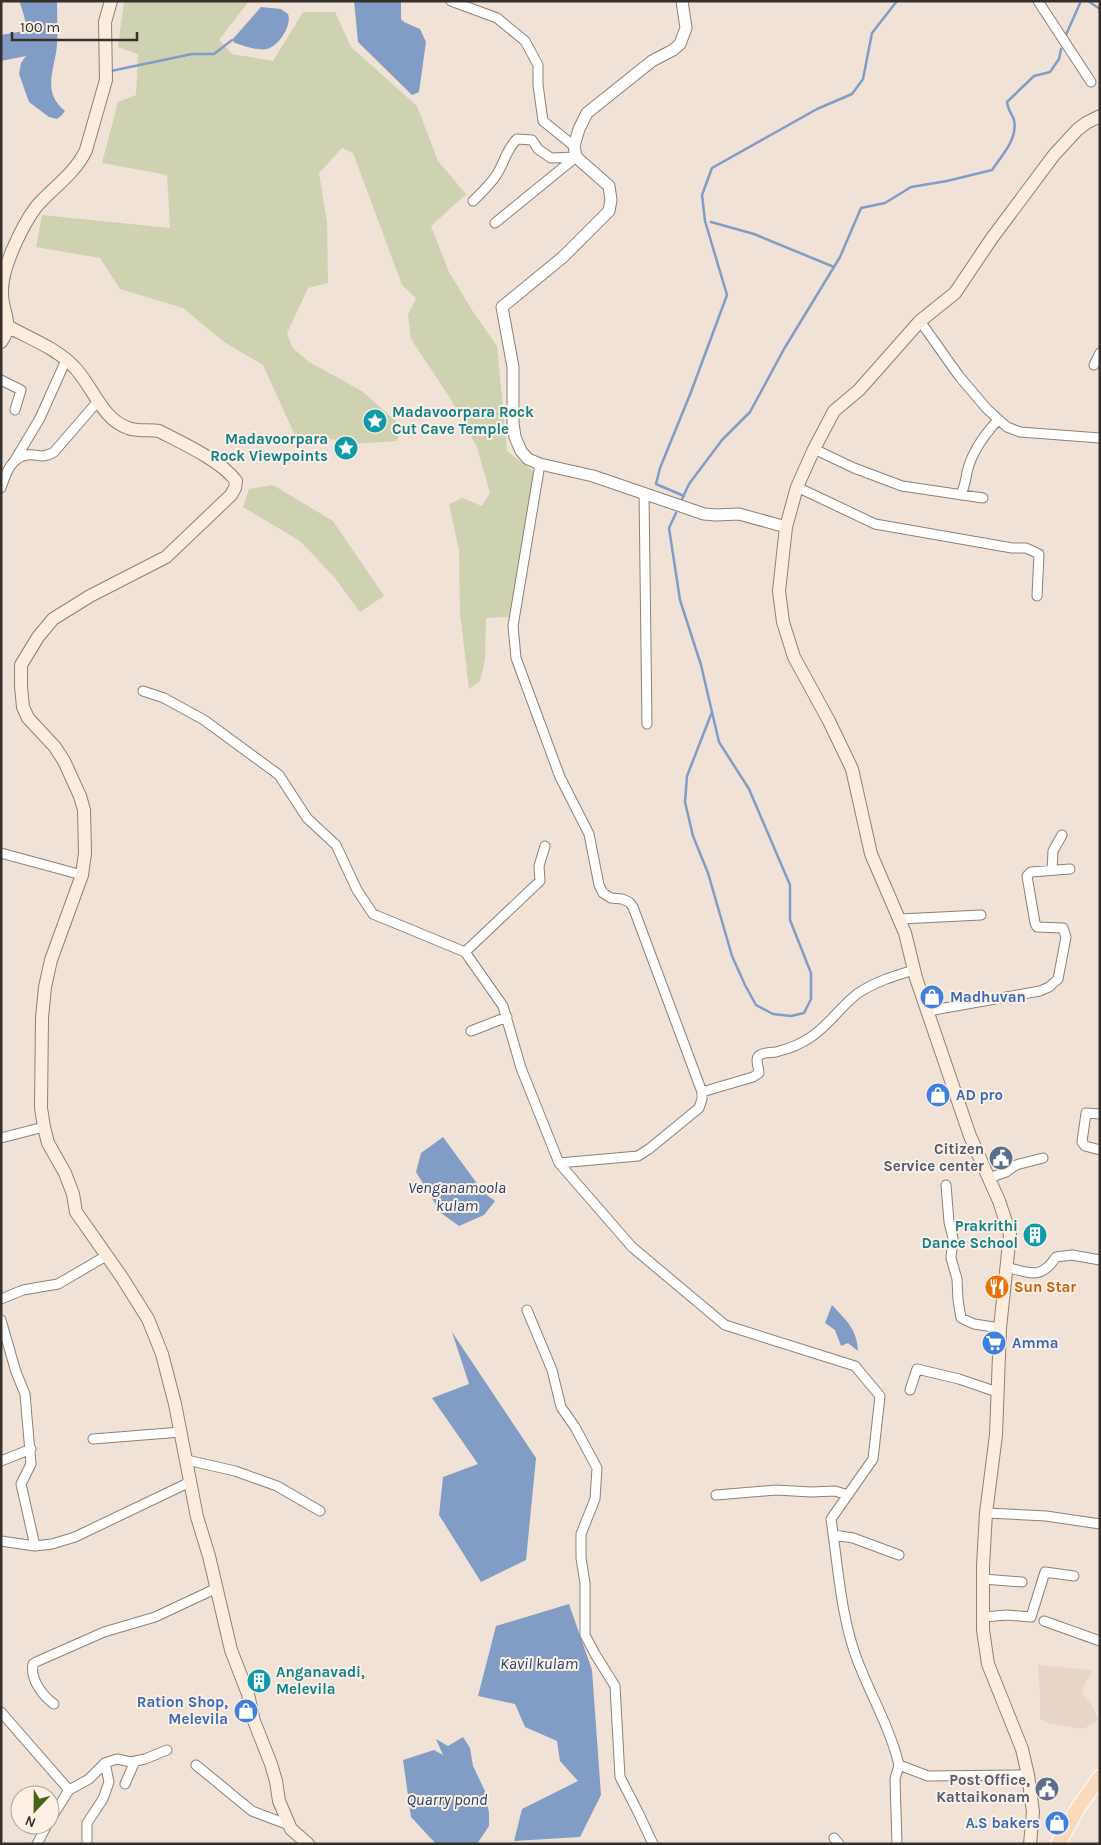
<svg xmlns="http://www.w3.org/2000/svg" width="1101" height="1845" font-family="Karla,sans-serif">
<rect width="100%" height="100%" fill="#f0e2d6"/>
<!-- built -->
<path fill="#e9d5c5" d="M1038,1665L1091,1670V1676L1085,1682L1082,1694L1091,1703L1098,1720L1083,1729L1049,1723L1040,1719V1693Z"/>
<!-- green -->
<path fill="#ced2b0" d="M124,1H249L219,40L232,54L273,61L303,12H335L351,47L417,106L438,161L466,194L431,226L449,272L472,310L497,346L507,451L534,472L509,617L486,618L485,660L480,681L469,689L460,613L459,550L449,504L462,498L482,506L490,493L477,447L450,398L411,339L408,315L416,298L402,285L353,153L342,148L319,173L327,222L328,283L308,288L287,333L292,347L309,362L362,391L401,426L397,441L353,444L318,436L298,442L263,365L224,342L183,308L120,289L100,258L36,247L42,215L170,228L167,175L102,163L118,102L136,95L138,54L118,47Z
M273,485L333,521L384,596L360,612L335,578L300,541L243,507L249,489Z"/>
<!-- water -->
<path fill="#829dc5" d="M19,1H57C57,16 58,30 57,45C55,69 41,92 65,111L62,115L57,119L49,117L29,102L19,74L21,63L26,56L1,61V35L24,31L29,34C25,23 24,12 19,1Z
M354,1H401V19L404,22L420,29L426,42L419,92L412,95L358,42Z
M261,7L281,9L288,14C292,26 279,46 267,49C257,51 244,46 235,43L232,40Z
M443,1137L484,1193L495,1201L484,1215L459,1226L441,1213L416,1172L421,1153Z
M832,1305C846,1320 857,1329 858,1351L848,1343L841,1346L835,1330L825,1323Z
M452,1332L536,1458L526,1560L481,1582L439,1515L443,1477L478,1464L432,1398L469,1384Z
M569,1604L592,1670L601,1795L580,1837L514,1841L522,1809L578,1781L560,1761L557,1741L525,1727L515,1704L478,1696L496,1626Z
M463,1737L470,1748L473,1766L485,1791L489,1813V1826L477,1844H436L411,1817L403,1760L434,1750L443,1755L436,1739L448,1746Z"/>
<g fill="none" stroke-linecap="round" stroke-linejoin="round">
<!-- stream -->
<path stroke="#829dc5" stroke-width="2.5" d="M1088,1L1100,9
M1065,37L1081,1
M111,71L192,54H214L232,40
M711,222L754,234L834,267
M684,496L656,484L660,468L691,392L727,295L705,221L702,195L712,168L817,109L852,94L863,79L872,33L897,1
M682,499L689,484L722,440L750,412L784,349L840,257L861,208L885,203L911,187L947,181L992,170C1002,155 1018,139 1014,120C1012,114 1008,110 1007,102L1034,76L1050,72L1059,59L1061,49
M676,513L669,528L680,600L701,665L719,742L749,789L790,885V920L811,973V999L804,1013L791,1016L773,1014L756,1005L745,985L732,956L708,873L693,836L685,802L687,776L712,712"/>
<defs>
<path id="minor" d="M451,1L497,18L525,41L538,65V85L543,121L574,146
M1038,1L1091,82
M473,201C481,193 491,184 497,174C505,161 506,150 517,139L532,140L538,149L551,158L576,157
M495,223L576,157
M920,321L959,376L987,409L1007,427L1020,432L1100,438
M1094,365L1100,353
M1,380L21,390L15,410
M814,449L854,468L902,486L983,498
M15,460L40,418L66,360
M540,464L513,626L516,658L560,777L589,834L599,885L603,893L611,898L622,899L629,902L633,907L702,1092
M797,487L875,524L1012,548H1026L1039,554L1037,596
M1,488C6,474 10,458 27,455C39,453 40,460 54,452L98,401
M644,493L647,724
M961,495C964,487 966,480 967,472C972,451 984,435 998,420
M143,691L164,698L204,720L279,775L307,818L336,845L357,890L373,914L465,952L503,1006L521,1068L559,1163L632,1247L725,1325L855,1366L880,1396L873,1459L831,1519C838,1566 841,1619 858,1662C872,1698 890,1728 899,1765L928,1776L1028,1775
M1,853L82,875
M1052,870L1053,851L1062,835
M900,919L981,915
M465,952L540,881L539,866L545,846
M928,1011L1040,991L1049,987L1058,979L1066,937L1063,928L1037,927L1035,923L1027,876L1031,872L1070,869
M471,1031L507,1017
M1100,1114L1086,1113L1082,1142L1085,1146L1100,1150
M1,1138L44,1127
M559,1163L638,1156L649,1149L699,1108L702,1099V1092L753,1077L759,1073C759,1068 754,1058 760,1055C764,1052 771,1053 776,1052C788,1049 801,1044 811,1037C829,1025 840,1007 857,994C874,982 894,976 914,970
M989,1178L1006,1172L1016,1165L1043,1158
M946,1185L949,1222L953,1238L951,1258L957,1279L958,1300L961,1318L974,1324L1000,1328
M1006,1267C1030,1273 1041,1280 1056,1257L1072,1255L1100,1260
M1,1299L23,1290L58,1284L106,1256
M527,1310L552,1370L561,1407L575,1427L597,1468L595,1499L581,1534V1558L585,1583V1635L595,1654L615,1686L620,1777L638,1812L653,1844
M1,1320L16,1372L25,1394L31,1464L21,1484L35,1546
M910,1390L917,1369L959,1379L997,1392
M93,1439L181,1432
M187,1460L235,1471L277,1486L320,1511
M1,1461L31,1449
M716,1495L776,1490L811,1492L835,1491L848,1495
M986,1513L1046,1516L1100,1524
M834,1535L853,1538L899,1555
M1,1541L35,1546L52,1544L75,1537L190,1482
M983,1579L1022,1582
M983,1617L1007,1615L1031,1617L1045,1572L1074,1576
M1044,1621L1100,1641
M54,1704C43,1696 30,1680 33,1664L36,1662L104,1632L155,1617L217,1588
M1,1712L69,1790
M196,1765L252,1811L289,1825
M125,1784L135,1761
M50,1820L69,1790L89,1779L105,1763L117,1759L131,1762L145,1759L167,1750
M834,1838L839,1844
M87,1842V1823L103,1799L109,1782L105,1763
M37,1844L47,1825
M897,1844L895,1779L899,1765"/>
<path id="tertiary" d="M682,1L686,28L680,44L673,50L652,61L587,113L579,129L574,146L576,157L609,186L611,200L609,211L563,257L502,307L513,367V423L515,437L521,451L528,459L540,464L593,476L704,514L716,515L739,514L786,527"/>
<path id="secondary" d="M9,327C31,339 58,349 75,368C93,387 102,419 128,428C138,432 148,429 159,431C180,442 222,461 236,481L235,488L231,495L166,557L90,596L53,619L38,637L21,665V686L23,707L28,718L55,747L64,761L80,796L84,810L85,853L82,875L51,960L45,987L42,1018L41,1108L44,1127L48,1143L65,1173L73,1194L76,1212L121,1276L148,1319L162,1354L175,1404L197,1517L209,1556L231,1650L248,1694L254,1721L271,1764L276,1781L279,1801L291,1829L308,1844
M1,342C15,323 1,312 2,291C2,277 7,264 12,251C18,237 27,219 36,207C52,188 75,174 86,150L106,80L105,22L111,1
M1030,1844L1033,1812L1028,1775L1022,1749L988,1664L983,1630V1566L986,1513L996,1435L1000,1328L1010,1234L999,1201L970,1136L916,978L905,933L871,854L852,769L829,721L794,657L783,622L779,591L786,527L797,487L814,449L834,411L859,390L920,321L955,293L992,238L1054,155L1077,130L1086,123L1100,116"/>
<path id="primary" d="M1058,1844L1078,1808L1100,1777"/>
</defs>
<!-- minor casing -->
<use href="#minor" stroke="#8d8176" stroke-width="11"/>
<!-- tertiary casing -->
<use href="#tertiary" stroke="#8d8176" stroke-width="13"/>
<!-- secondary casing -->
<use href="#secondary" stroke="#8d8176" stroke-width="14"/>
<!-- primary casing -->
<use href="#primary" stroke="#fff" stroke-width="16"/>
<!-- minor -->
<use href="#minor" stroke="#fff" stroke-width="9"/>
<!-- tertiary -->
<use href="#tertiary" stroke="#fff" stroke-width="11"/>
<!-- secondary -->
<use href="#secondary" stroke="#fcecdd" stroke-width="12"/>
<!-- primary -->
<use href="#primary" stroke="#f9dabc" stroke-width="14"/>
</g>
<!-- icons -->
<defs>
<symbol id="sight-disc" viewBox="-11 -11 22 22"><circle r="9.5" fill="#0f9aa8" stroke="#fdefe3"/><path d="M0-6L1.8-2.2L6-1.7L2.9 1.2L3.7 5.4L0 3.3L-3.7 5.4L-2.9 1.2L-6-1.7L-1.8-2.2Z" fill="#fff"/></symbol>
<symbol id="shop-disc" viewBox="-11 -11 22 22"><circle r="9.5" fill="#3f7fe0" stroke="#fdefe3"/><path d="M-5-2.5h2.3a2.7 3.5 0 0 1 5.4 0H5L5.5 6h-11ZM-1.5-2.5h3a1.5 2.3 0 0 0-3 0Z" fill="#fff"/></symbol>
<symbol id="civic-disc" viewBox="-11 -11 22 22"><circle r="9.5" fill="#5c6f8a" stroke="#fdefe3"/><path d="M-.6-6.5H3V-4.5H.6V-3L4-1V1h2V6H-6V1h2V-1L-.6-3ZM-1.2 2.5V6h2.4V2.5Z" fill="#fff"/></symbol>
<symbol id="building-disc" viewBox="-11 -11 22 22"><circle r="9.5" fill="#0f9aa8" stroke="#fdefe3"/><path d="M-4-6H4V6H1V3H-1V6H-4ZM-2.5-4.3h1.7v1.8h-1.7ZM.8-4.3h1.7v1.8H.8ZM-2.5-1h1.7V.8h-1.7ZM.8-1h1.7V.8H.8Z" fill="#fff"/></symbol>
<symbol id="restaurant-disc" viewBox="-11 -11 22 22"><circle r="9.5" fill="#e8710a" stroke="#fdefe3"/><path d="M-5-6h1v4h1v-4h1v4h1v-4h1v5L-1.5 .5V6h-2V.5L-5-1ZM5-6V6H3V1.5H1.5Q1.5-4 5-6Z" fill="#fff"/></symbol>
<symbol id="supermarket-disc" viewBox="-11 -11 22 22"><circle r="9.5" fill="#3f7fe0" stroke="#fdefe3"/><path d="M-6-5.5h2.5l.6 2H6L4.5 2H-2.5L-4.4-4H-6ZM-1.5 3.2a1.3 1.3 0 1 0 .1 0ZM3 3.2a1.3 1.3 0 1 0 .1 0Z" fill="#fff"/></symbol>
</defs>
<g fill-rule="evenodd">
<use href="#sight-disc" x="361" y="407" width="28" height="28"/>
<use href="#sight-disc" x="332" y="434" width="28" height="28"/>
<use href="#shop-disc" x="918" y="983" width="28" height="28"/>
<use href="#shop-disc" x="924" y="1081" width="28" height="28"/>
<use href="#civic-disc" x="987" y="1144" width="28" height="28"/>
<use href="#building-disc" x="1021" y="1221" width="28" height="28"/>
<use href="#restaurant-disc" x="983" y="1273" width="28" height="28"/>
<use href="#supermarket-disc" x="980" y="1329" width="28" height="28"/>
<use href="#building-disc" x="245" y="1667" width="28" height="28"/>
<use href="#shop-disc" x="232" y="1697" width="28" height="28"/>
<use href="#civic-disc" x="1033" y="1775" width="28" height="28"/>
<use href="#shop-disc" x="1043" y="1809" width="28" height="28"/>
</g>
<g text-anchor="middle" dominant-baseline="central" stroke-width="4" stroke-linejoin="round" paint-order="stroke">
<!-- culture labels -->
<g font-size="15" font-weight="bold" fill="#0d838f" stroke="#fdefe3" text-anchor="start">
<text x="392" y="412">Madavoorpara Rock<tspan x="392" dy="17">Cut Cave Temple</tspan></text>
<text x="328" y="439" text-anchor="end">Madavoorpara<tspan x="328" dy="17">Rock Viewpoints</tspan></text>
<text x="1018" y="1226" text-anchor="end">Prakrithi<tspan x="1018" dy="17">Dance School</tspan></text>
<text x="276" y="1672">Anganavadi,<tspan x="276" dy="17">Melevila</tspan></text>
</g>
<!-- shop labels -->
<g font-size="15" font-weight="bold" fill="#366cbe" stroke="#fdefe3" text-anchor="start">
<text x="950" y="997">Madhuvan</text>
<text x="956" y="1095">AD pro</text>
<text x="1012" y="1343">Amma</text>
<text x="228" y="1702" text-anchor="end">Ration Shop,<tspan x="228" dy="17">Melevila</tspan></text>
<text x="1040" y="1823" text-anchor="end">A.S bakers</text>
</g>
<!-- service labels -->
<g font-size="15" font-weight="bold" fill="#4e5e75" stroke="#fdefe3" text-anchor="end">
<text x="984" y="1149">Citizen<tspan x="984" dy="17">Service center</tspan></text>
<text x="1030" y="1780">Post Office,<tspan x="1030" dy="17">Kattaikonam</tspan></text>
</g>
<!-- food labels -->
<g font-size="15" font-weight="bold" fill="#c56008" stroke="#fdefe3" text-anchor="start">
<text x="1014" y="1287">Sun Star</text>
</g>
<!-- water labels -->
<g font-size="16" font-style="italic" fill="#1e4174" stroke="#fdefe3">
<text x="457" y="1187">Venganamoola<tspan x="457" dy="18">kulam</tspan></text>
<text x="539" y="1663">Kavil kulam</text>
<text x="447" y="1799">Quarry pond</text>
</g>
</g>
<!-- border -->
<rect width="1101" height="1845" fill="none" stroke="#35302b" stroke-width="5"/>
<!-- north arrow -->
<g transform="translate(35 1810) rotate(202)"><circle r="24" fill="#fdefe3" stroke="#ada399"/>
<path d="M0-4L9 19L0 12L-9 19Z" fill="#486313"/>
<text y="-8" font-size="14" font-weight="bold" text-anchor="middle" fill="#35302b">N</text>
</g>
<!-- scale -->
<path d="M12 32v8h125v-8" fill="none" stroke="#35302b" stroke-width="2.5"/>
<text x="20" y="32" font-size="15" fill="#35302b" stroke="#fdefe3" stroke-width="4" paint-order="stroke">100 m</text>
</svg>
